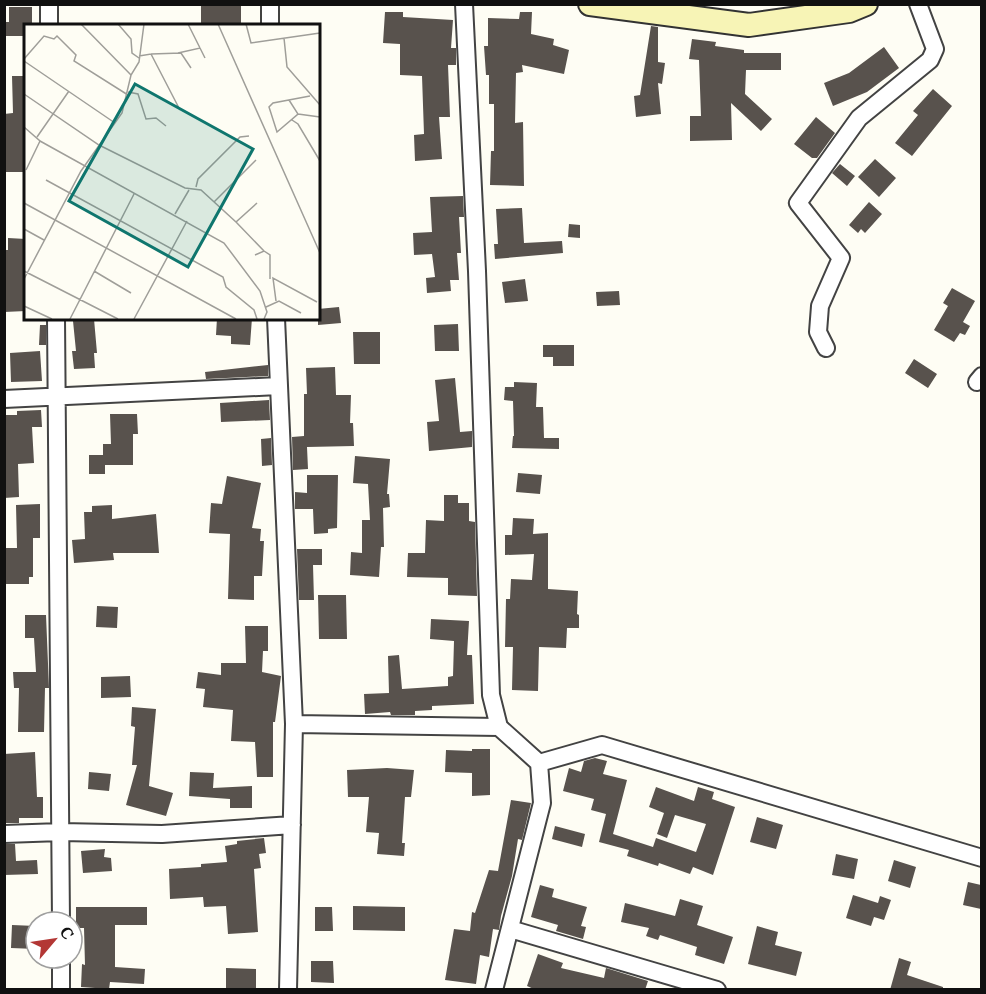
<svg xmlns="http://www.w3.org/2000/svg" width="986" height="994" font-family="Lora,serif">
<rect width="100%" height="100%" fill="#fefdf4"/>
<!-- building -->
<path fill="#58524d" d="M201,4H241V26H201Z
M9,7H32V26H26V36H4V22H9Z
M385,12H403V17L453,20L451,48H456V65H448L450,117H439L442,159L415,161L414,135L424,134L422,76L400,75V44L383,43Z
M520,12H532L531,34L554,39L553,45L569,50L564,74L522,65L523,72L516,73L515,123L523,122L524,186L490,185L491,151H494V104H489V75H486L484,46H488V18L519,19Z
M651,26L658,27V62L665,63L662,84L658,83L661,114L636,117L634,96L640,95Z
M692,39L716,42L715,46L744,50V53H781V70H746L745,94L772,119L761,131L731,103L732,140L690,141V116H701L699,60L689,59Z
M884,47L899,68L867,92L833,106L824,83L849,73Z
M12,76H26V172H4V114L13,113Z
M933,89L952,106L912,156L895,143L918,115L913,111Z
M816,117L835,133L817,158H812L794,144Z
M875,159L896,178L879,197L858,177Z
M840,164L855,176L847,186L832,173Z
M463,196L464,217H459L461,253H457L459,280H450L451,291L427,293L426,278L435,277L432,254L414,255L413,233L432,232L430,197Z
M869,202L882,214L865,233L861,229L858,233L849,225Z
M522,208L524,243L562,241L563,253L495,259L494,244H498L496,209Z
M569,224L580,225V238L568,237Z
M8,238L26,239V311L4,312V250H8Z
M525,279L528,301L505,303L502,282Z
M952,288L975,301L963,322L970,326L965,335L960,333L954,342L934,330L948,306L943,303Z
M619,291L620,305L597,306L596,292Z
M339,307L341,323L318,325V309Z
M217,318H252L250,345L231,344V336L216,335Z
M94,319L97,353H94L95,368L74,369L72,351H76L73,321Z
M458,324L459,351H435L434,325Z
M40,325H46V345H39Z
M353,332H380V364H354Z
M543,345H574V366H553V357H543Z
M40,351L42,381L11,382L10,353Z
M914,359L937,374L928,388L905,373Z
M268,365V376L206,379L205,372Z
M335,367L336,395H351L350,423H353L354,446L307,447L308,469L293,470L292,437L304,436V394H307L306,368Z
M455,378L460,432L472,431V447L429,451L427,422L439,421L435,380Z
M514,382L537,383L536,407H543L544,438H559V449L512,448L513,436H514L513,401L504,400L505,387H514Z
M269,400L270,420L221,422L220,403Z
M41,410L42,427H32L34,463L18,464L19,497L4,498V415H17V411Z
M110,414H137L138,434H133V465H105V474H89V455H103V444H111Z
M271,438L272,465L262,466L261,439Z
M355,456L390,459L387,494H389L390,507L383,508L384,547H381L379,577L350,575L351,552L362,553V520H370L368,484L353,483Z
M518,473L542,475L540,494L516,492Z
M307,475H338L337,528L328,529V533L314,534L313,509H295V492L307,493Z
M227,476L261,483L252,528L261,529L260,541H264L262,576H254V600L228,599L230,534L209,533L211,503L222,504Z
M444,495H458V503H469V521L475,522L477,596L448,595V578L407,577L408,553H425L426,520L444,521Z
M40,504V538H33V577H29V584H6V548H17L16,505Z
M112,505V519L156,514L159,553H113L114,560L74,563L72,540L85,539L84,512H92V506Z
M513,518L534,519L533,534L548,533V589L578,591L577,614L579,615V628H567L566,648L539,647L538,691L512,690L513,647H505L506,599H510L511,579L532,580L534,554L505,555V535H512Z
M297,549H322V565H313L314,600H299Z
M318,595H346L347,639H319Z
M97,606L118,607L117,628L96,627Z
M25,615H46L49,688H45L44,732H18L19,688H14L13,672H36L34,638H25Z
M431,619L469,621L467,655H472L474,704L432,706V710L415,711V715H391L390,712L365,714L364,694L389,693L388,656L399,655L402,689L448,686V677L453,676L454,641L430,639Z
M245,626H268V651H263L262,672L281,676L275,722H273V777H257L255,742L231,741L233,710L203,707L205,689L196,688L198,672L221,675V663H246Z
M130,676L131,697L101,698V677Z
M132,707L156,709L149,786L173,793L166,816L126,805L137,765H132L135,727L131,726Z
M472,749H490V795L472,796V773L445,772L446,750L472,751Z
M35,752L37,797H43V818H19V823H4V754Z
M595,758L607,761L603,774L627,780L613,834L653,847L656,838L696,852L706,824L675,815L667,838L657,834L664,813L649,807L656,787L694,801L698,787L714,792L712,799L735,807L713,875L693,867L690,874L659,863L658,866L627,856L629,850L599,842L606,814L591,810L594,799L563,791L569,768L581,772L584,761Z
M387,768L414,770L411,797H405L402,843H405L404,856L377,854L379,833L366,832L369,797H348L347,770Z
M89,772L111,774L109,791L88,789Z
M190,772L214,773L213,788L252,786V808H230V799L189,796Z
M511,800L531,803L522,840L518,839L512,876L501,916L499,930L493,929L489,957L480,955L476,984L445,980L454,929L470,931L472,912L475,913L489,870L498,871Z
M757,817L783,825L776,849L750,842Z
M555,826L585,834L582,847L552,839Z
M264,838L266,853L259,854L261,868L254,869L258,932L228,934L226,906L204,907L203,897L170,899L169,869L201,867V864L227,862L225,846L237,844V841Z
M4,844H15L16,861L37,860L38,874L4,875Z
M105,849L104,857L111,858L112,871L83,873L81,851Z
M836,854L858,859L854,879L832,875Z
M894,860L916,867L910,888L888,881Z
M968,882L981,885V909L963,905Z
M540,885L554,889L552,897L587,907L581,926L586,927L583,939L556,931L558,925L531,917Z
M853,895L878,903L880,896L891,900L884,920L874,917L871,926L846,918Z
M680,899L703,906L697,925L733,937L724,964L695,955L697,947L660,935L658,940L646,936L649,928L621,922L625,903L675,916Z
M353,906L405,907V931L353,930Z
M76,907H147V925H115V967L145,969L144,984L110,982L109,989L81,987L82,964L85,965L84,928H76Z
M315,907H332L333,931H315Z
M12,925L36,926V949L11,948Z
M757,926L778,932L775,945L802,952L796,976L748,964Z
M538,954L563,963L561,968L604,978L606,968L648,981L645,990H536L527,986Z
M899,958L911,962L907,975L943,987V990H890Z
M311,961H333L334,983L311,982Z
M226,968L256,969V990H226Z"/>
<g fill="none" stroke-linecap="round" stroke-linejoin="round">
<defs>
<path id="street" d="M49,4V26
M270,4V26
M464,4L477,271L491,695L499,727L539,763L542,803L494,990
M56,318L61,922
M276,318L294,724L288,990
M826,348L818,332L820,306L841,258L798,203L859,118L930,60L935,49L918,4
M977,382L982,376
M4,399L278,386
M294,724L499,727
M539,763L602,745L982,858
M4,834L61,832L162,834L292,825
M510,929L717,990
M61,990V958"/>
<path id="secondary" d="M590,4L749,25L849,11L866,4"/>
</defs>
<!-- street casing -->
<use href="#street" stroke="#434343" stroke-width="20"/>
<!-- secondary casing -->
<use href="#secondary" stroke="#323232" stroke-width="26"/>
<!-- street -->
<use href="#street" stroke="#fff" stroke-width="16"/>
<!-- secondary -->
<use href="#secondary" stroke="#f7f4b6" stroke-width="22"/>
</g>
<!-- overview -->
<g transform="translate(24 24)">
<rect width="296" height="296" fill="#fefdf4"/>
<path fill="none" stroke="#9f9e99" stroke-width="1.5" d="M57,0L107,51M94,0L107,15L108,29L115,34M164,0L176,24M194,0L296,229M222,0L227,19L296,9M260,14L263,43L296,81M154,29L176,24L181,34M127,30L157,29L167,44M115,32L127,30L156,86M0,35L20,12L30,15L33,12L52,31L50,37L104,71M0,37L91,99M104,68L114,70L122,95L132,94L142,102M0,70L75,121L161,164L177,166L212,198L233,179M265,76L274,90L253,108L245,83L249,79L286,72M274,90L296,93M268,96L274,100L296,137M0,103L16,117L2,146M13,113L45,67M16,117L200,219L236,267L243,288L240,295M22,156L199,253L202,263L230,286L233,295M172,163L174,155L216,113L225,112M190,178L232,136M0,179L212,295M151,190L165,166M212,198L240,227M0,205L20,216M231,231L240,227L246,231V255M0,247L94,295M70,247L107,269M0,255L57,147L98,89L107,51L115,38L120,0M252,277L249,254L293,278M0,282L28,295M242,283L255,277L277,289M46,295L110,170M110,295L163,197"/>
<path fill="#0f766e" fill-opacity="0.15" stroke="#0f766e" stroke-width="3" d="M111,60L229,125L164,243L45,177Z"/>
<rect width="296" height="296" fill="none" stroke="#101010" stroke-width="3"/>
</g>
<!-- border -->
<rect width="986" height="994" fill="none" stroke="#101010" stroke-width="12"/>
<!-- north arrow -->
<g transform="translate(54 940) rotate(61)"><circle r="28" fill="#ffffff" stroke="#9f9f9f" stroke-width="1.5"/>
<path d="M0-4.5L10 22L0 15L-10 22Z" fill="#b33735"/>
<text y="-9" font-size="16" font-weight="bold" text-anchor="middle" fill="#101010">С</text>
</g>
</svg>
